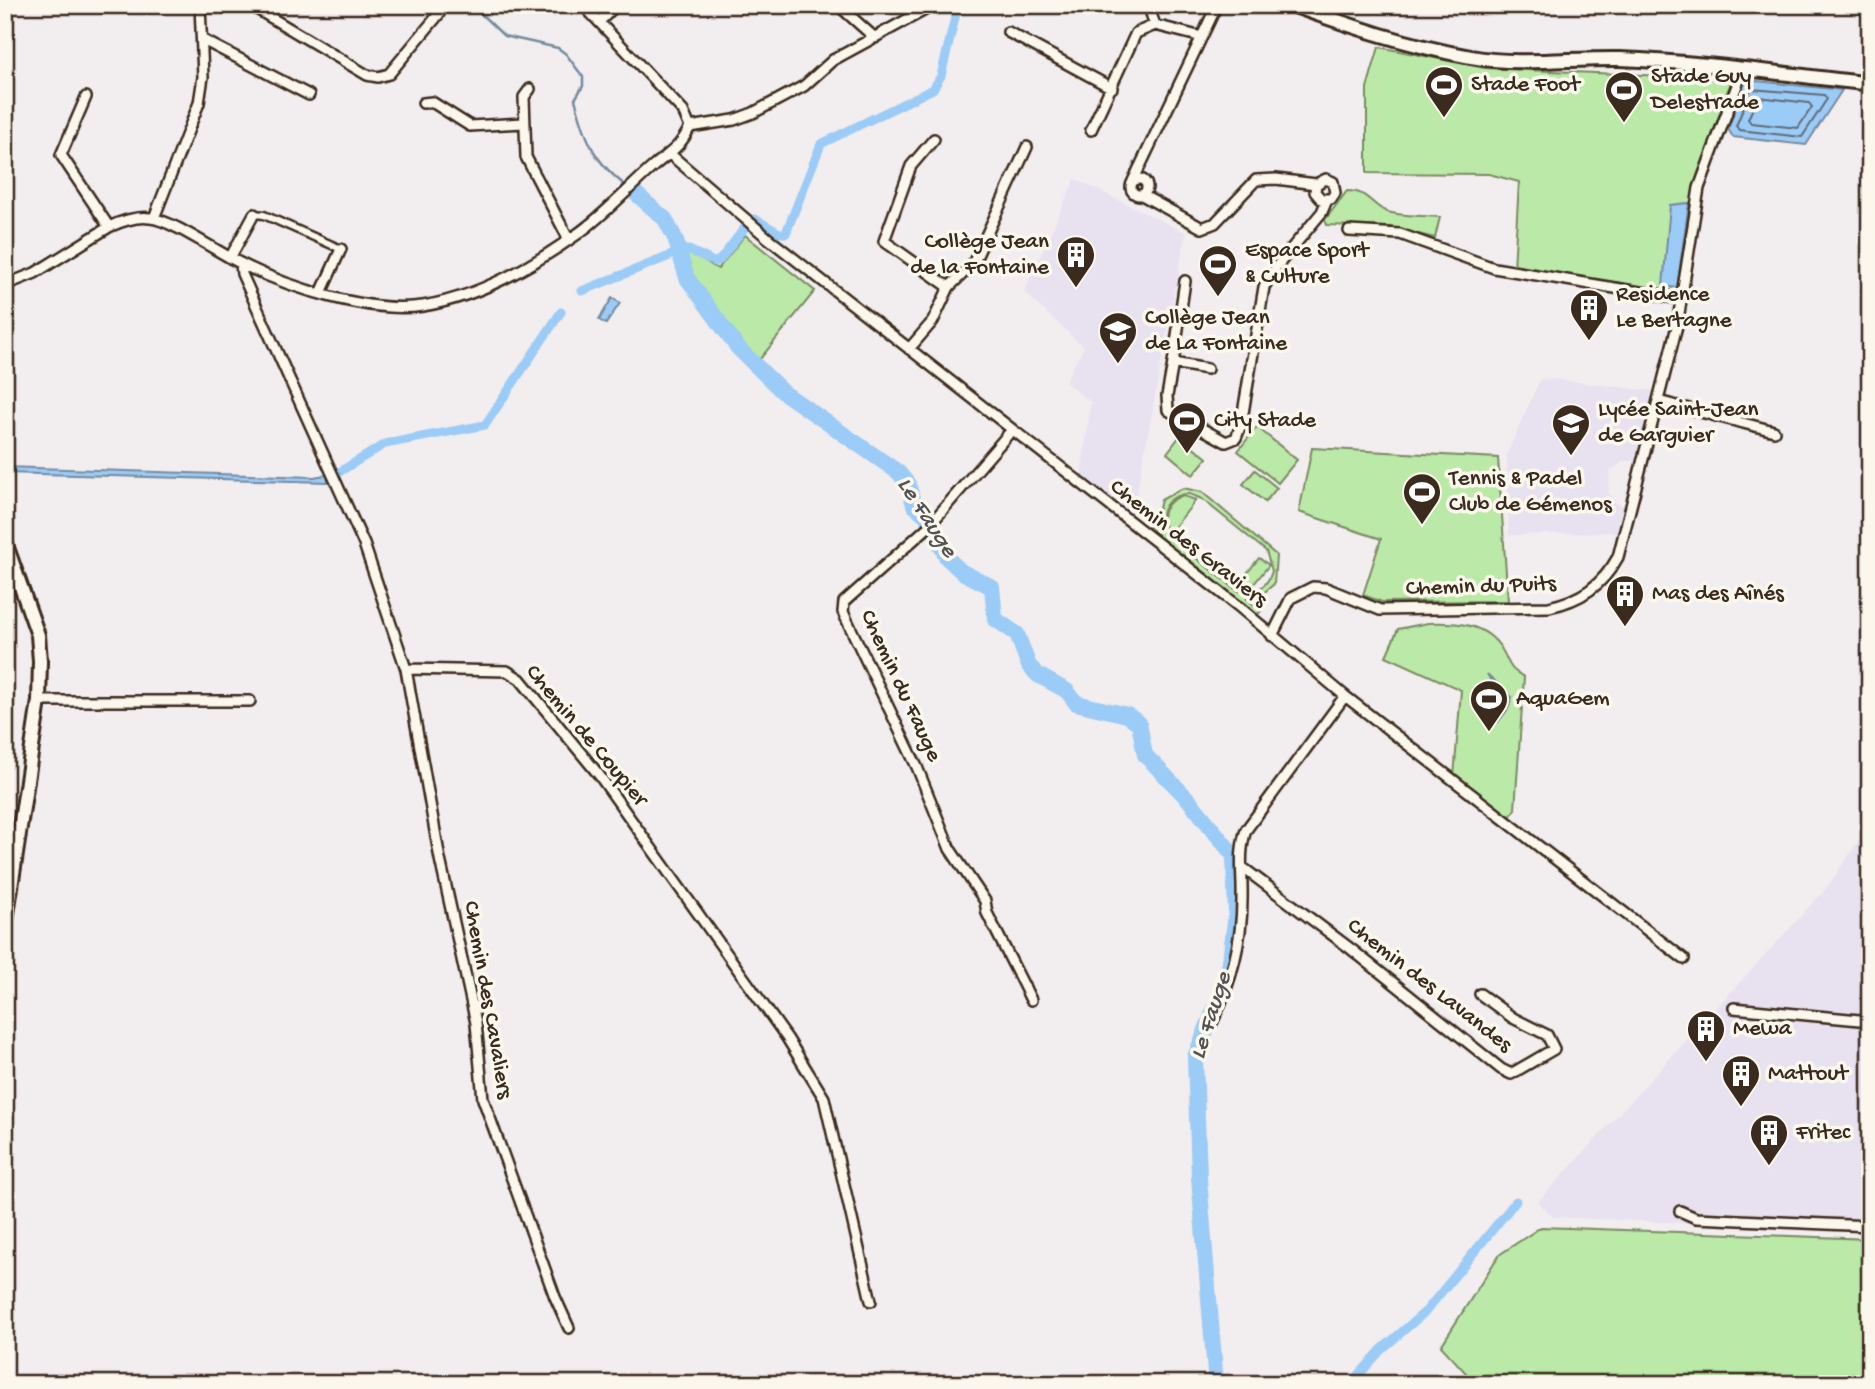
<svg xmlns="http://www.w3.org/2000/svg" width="1875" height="1389" font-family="'Gochi Hand',sans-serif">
<rect width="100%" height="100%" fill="#f2edee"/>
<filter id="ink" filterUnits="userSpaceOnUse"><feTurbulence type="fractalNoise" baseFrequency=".0143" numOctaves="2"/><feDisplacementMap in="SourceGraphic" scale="14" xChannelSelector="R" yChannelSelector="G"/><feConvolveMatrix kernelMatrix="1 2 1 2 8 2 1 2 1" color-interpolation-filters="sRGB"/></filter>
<g filter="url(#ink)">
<!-- built -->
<path fill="#e7e1f0" d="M1075,179L1186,233L1132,517L1081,479L1091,402L1065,382L1084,347L1024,292Z
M1541,378L1654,391L1635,461H1624L1610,471L1608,492L1617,504L1624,506L1618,532L1509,535L1507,454Z
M1870,825V1231L1553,1217L1538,1202L1825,890Z"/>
<!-- green -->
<path fill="#bae9a8" stroke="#7a8a63" stroke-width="2" fill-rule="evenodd" d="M1379,47L1485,68L1732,79L1696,180L1678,291L1514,268L1519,182L1489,174L1367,173V88Z
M1347,191C1368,191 1369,203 1385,211C1399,217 1424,215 1440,217L1435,238L1390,227L1327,225L1325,220Z
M745,235L815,291L756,364C726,333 693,296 682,254L690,252L718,269Z
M1257,427L1297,460L1278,483L1238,451Z
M1180,436L1207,458L1193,475L1167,453Z
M1312,448L1498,458L1508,601L1382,602L1363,595L1381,539L1299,512Z
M1255,470L1277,488L1265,502L1243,484Z
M1183,488L1202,492L1276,555L1274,584L1260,596L1247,599L1261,611L1257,615L1148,528L1155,525L1161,500ZM1189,494L1202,499L1266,551L1272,571C1267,588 1252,598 1235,589L1165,533C1156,513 1166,495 1189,494Z
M1183,496L1196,500L1169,534C1157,519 1164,500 1183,496Z
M1259,558L1269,565L1249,590L1240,582Z
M1428,623C1456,622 1485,623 1501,648C1511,664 1506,667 1524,677L1515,809L1508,820L1454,777L1461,690L1386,656L1398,629Z
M1541,1227L1870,1239V1373L1707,1384H1470L1466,1373L1441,1346L1499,1255Z"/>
<!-- water -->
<path fill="#9bcbf7" stroke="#758ba0" stroke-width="2" d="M1756,81L1842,90L1806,145L1733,137L1728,129L1744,83Z
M1689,203L1677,288L1663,286L1670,205Z
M612,298L620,303L606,324L599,320Z
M5,467L314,477L331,474L333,479L327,482L5,473Z
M1487,674L1512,697L1508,709L1498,722L1493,713L1494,686Z"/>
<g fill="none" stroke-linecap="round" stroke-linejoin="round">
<!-- shore -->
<path stroke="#616a75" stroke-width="2" d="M1751,89L1824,95L1827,99L1802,137L1739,130L1736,126Z
M1758,97L1809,103L1812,107L1798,128L1751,123L1748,119Z"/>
<!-- stream -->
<path stroke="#758ba0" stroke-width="2.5" d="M467,5L479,12L504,36L558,48L566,54L583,77V86L575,99C587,145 595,164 634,192"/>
<!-- canal -->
<path stroke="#9bcbf7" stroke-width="9" d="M752,221L755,219L779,233H786L821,144L933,89L941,76L958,5
M682,251L689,250L710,260
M715,262L720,260L746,226
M582,291L677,253
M336,474L385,444L485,425L561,312
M1351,1384L1381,1350L1426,1311L1516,1201"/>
<!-- river -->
<path stroke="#9bcbf7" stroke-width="16" d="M634,192L665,219L675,238L687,278L738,348L783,392L898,472L908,484L914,505L926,515L947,558L962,572L992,587L995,619L1017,634L1029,666L1038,675L1067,691L1076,703L1127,715L1139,723L1145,755L1189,800L1234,856L1236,914L1229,968
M1215,1008L1195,1057L1199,1178L1216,1384"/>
<defs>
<path id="pedestrian" d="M254,214L264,215L341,249"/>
<path id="minor" d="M250,5L367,75L378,77L389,74L439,14
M583,5L683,111L690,127
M838,5L875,38
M1148,5L1155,25
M599,22L616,5
M1008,32L1112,88
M203,40L309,95
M530,89L524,97L526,157L569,240
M86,97L61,155L109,227
M423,103L432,102L470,126L524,123
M690,127L734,120L753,113L804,86L833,60L934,5
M1091,130L1136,33L1155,25L1202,37
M934,139L911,166L884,241L949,287
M671,155L769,239L1238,606L1345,696L1684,959
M1131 187a8 8 0 1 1 16 0a8 8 0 1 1-16 0Z
M1133,181L1217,5
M1142,195L1202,228L1215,223L1256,180L1276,179L1316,184L1326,179L1333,182L1335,193L1331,199H1321L1315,192L1316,184
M154,218L199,103L203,77L200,5
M1349,231L1400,234L1494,268L1681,299
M230,258L254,214
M241,264L242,274L264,323L364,544L406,669L507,671L520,679L599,775L787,1038L824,1098L871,1301
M5,285L35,273L109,227C122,221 136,216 150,218C170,219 219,253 240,263C287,287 370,314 423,306C479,297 531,267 576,235C605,215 628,188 655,165C671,151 679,149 690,127
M321,293L341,249
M909,349L933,321L949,287L973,264L1027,147
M1173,363L1185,281
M1207,369L1173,363L1167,396L1168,410L1226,442L1236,438L1241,425L1264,287L1277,266L1322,212L1327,200
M1658,401L1774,431
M1011,431L928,527L844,602L843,612L917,767L950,849L985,901L987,913L1031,1000
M1272,636L1291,598L1313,587L1326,588L1380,610L1549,607C1581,600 1602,586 1618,557L1677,326L1699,188L1743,69
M406,669L440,859L476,1023L483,1099L555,1297L569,1328
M39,701H250
M1242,867L1351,949L1501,1069L1511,1074L1554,1049L1547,1035L1513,1018L1480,994
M1734,1008L1870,1021
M1211,1025C1230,986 1242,944 1242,900C1243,876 1238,853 1246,830L1345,696
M1680,1211L1696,1218L1870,1226"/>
<path id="secondary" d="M1292,5C1350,26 1410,46 1471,57C1520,66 1571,58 1620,59C1702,62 1783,74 1864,83
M5,542L38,635L40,661L39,701L5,927"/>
</defs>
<!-- pedestrian casing -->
<use href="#pedestrian" stroke="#3b2a1e" stroke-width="11"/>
<!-- minor casing -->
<use href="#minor" stroke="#3b2a1e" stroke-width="14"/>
<!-- secondary casing -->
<use href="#secondary" stroke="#3b2a1e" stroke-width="18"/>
<!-- pedestrian -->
<use href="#pedestrian" stroke="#fbf7ec" stroke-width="6"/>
<!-- minor -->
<use href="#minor" stroke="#fbf7ec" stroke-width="9"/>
<!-- secondary -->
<use href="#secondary" stroke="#fbf7ec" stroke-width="12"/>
</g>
</g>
<!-- icons -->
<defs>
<symbol id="stadium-pin" viewBox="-11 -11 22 30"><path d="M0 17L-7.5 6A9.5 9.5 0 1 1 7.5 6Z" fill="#3b2a1e" stroke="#fbf7ec"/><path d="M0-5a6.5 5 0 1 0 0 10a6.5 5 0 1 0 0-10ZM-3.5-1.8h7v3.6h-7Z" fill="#fff"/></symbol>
<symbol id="building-pin" viewBox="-11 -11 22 30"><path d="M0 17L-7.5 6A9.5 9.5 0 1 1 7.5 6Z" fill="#3b2a1e" stroke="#fbf7ec"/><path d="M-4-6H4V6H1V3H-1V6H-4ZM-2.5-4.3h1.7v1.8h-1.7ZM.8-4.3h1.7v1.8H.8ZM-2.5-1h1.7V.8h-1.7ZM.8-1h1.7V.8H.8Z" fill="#fff"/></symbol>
<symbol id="school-pin" viewBox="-11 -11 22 30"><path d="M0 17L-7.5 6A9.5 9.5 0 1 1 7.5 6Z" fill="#3b2a1e" stroke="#fbf7ec"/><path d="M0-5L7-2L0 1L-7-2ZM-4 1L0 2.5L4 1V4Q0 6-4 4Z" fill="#fff"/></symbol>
</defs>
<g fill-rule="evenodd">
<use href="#stadium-pin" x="1422" y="63" width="44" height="60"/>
<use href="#stadium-pin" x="1602" y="68" width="44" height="60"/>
<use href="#building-pin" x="1054" y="233" width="44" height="60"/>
<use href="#stadium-pin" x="1196" y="242" width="44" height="60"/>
<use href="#building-pin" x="1567" y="286" width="44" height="60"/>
<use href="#school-pin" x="1096" y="309" width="44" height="60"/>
<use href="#stadium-pin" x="1165" y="399" width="44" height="60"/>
<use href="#school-pin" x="1549" y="401" width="44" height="60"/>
<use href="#stadium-pin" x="1400" y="470" width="44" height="60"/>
<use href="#building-pin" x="1603" y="572" width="44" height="60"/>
<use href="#stadium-pin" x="1467" y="677" width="44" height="60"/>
<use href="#building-pin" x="1684" y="1007" width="44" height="60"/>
<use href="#building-pin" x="1719" y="1052" width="44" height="60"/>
<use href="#building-pin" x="1747" y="1111" width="44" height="60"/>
</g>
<g text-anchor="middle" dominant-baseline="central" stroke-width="7" stroke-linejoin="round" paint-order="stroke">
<!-- poi labels -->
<g font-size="23" fill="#3b2a1e" stroke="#fbf7ec" text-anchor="start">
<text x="1651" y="77">Stade Guy<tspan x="1651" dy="26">Delestrade</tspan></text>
<text x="1471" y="85">Stade Foot</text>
<text x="1049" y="242" text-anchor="end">Collège Jean<tspan x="1049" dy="26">de la Fontaine</tspan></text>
<text x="1245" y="251">Espace Sport<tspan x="1245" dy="26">&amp; Culture</tspan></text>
<text x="1616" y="295">Residence<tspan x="1616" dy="26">Le Bertagne</tspan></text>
<text x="1145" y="318">Collège Jean<tspan x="1145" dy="26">de La Fontaine</tspan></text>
<text x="1598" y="410">Lycée Saint-Jean<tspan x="1598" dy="26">de Garguier</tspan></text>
<text x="1214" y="421">City Stade</text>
<text x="1449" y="479">Tennis &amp; Padel<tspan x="1449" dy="26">Club de Gémenos</tspan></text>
<text x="1652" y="594">Mas des Aînés</text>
<text x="1516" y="699">AquaGem</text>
<text x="1733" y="1029">Mewa</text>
<text x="1768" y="1074">Mattout</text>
<text x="1796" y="1133">Fritec</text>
</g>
<!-- street labels -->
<g font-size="23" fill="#3b2a1e" stroke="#fbf7ec">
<text transform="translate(1188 544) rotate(38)">Chemin des Graviers</text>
<text transform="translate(1481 587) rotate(-2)">Chemin du Puits</text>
<text transform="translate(900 686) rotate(65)">Chemin du Fauge</text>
<text transform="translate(586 736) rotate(50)">Chemin de Coupier</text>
<text transform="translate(1429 986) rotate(38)">Chemin des Lavandes</text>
<text transform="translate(487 1000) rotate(80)">Chemin des Cavaliers</text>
</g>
<!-- water labels -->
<g font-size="24" font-style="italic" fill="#535254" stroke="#fbf7ec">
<text transform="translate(926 518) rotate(57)">Le Fauge</text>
<text transform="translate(1212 1016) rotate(-72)">Le Fauge</text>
</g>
</g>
<!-- margin -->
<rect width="1875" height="1389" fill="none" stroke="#fbf7ec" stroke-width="28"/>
<rect x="14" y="14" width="1847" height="1361" fill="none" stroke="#3b2a1e" stroke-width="2.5" filter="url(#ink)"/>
</svg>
